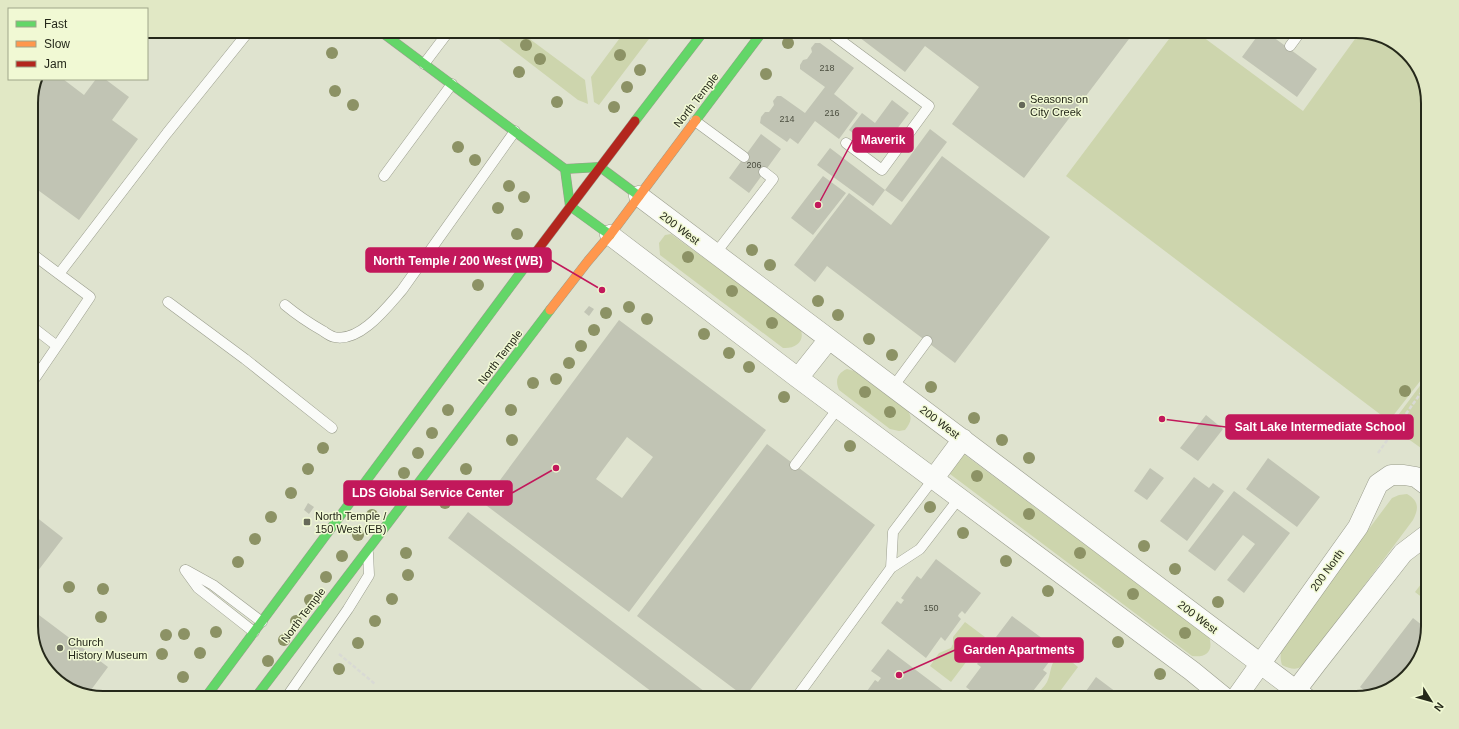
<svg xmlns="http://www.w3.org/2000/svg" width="1459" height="729" font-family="Arial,sans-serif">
<rect width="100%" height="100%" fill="#dfe3cf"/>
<!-- green -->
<path fill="#cdd5ad" d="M488,31H519L585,80L588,104L578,100Z
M625,31H655L599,105L594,102L591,77Z
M1175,31H1195L1303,111L1360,32L1387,38L1416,63L1428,99V371L1389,421L1066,176Z
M671,234L800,328C806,341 796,349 783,348L660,255L659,243L665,235Z
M847,369L854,371L908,411C913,419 910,423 905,430L899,431L890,429L839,390C835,381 837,373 847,369Z
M1428,375V453L1390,426Z
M960,453L965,455L1209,637C1214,651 1206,658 1192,656L950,474L948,469Z
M1407,494C1419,501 1419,508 1413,520L1310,658C1301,669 1296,672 1282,665C1279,655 1281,649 1286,640L1392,498L1399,495Z
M1428,575V602L1415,592Z
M965,622L985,637L951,682L930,666L939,653L951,648L953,644V637Z
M1060,657L1067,658L1078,667L1055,698H1036C1038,691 1044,688 1047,682C1052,673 1049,661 1060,657Z"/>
<!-- building -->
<path fill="#c1c4b4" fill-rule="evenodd" d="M851,31H1135L1024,178L952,124L979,87L925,46L905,72Z
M1261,31H1265L1317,69L1297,97L1242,57Z
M815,43H820L854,68L834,94L858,113L839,139L815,121L798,144L790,138L787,142L760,123L761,117L765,112H769L774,105L773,101L777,96H781L805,113L825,87L800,69V65L803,60L807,59L812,52L811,48Z
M41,79H63L84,95L96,79H105L129,97L112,120L138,139L79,220L31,185V99Z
M892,100L909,113L879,153L849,130L862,113L875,123Z
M930,129L947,142L902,202L885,190Z
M761,134L781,149L749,193L729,178Z
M830,148L885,190L873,206L817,165Z
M942,156L1050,237L955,363L827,266L815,282L794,265L849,193L891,225Z
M823,176L846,193L813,235L791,218Z
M589,306L594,309L589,316L584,312Z
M619,320L766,430L629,612L483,503ZM627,437L653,457L622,498L596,479Z
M1206,415L1223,429L1198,461L1180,448Z
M767,444L875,525L745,697L637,616Z
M1268,458L1320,497L1297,527L1246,489Z
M1150,468L1164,478L1147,500L1134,491Z
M1194,477L1209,488L1213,483L1224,491L1187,541L1160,521Z
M1234,491L1290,533L1244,593L1227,580L1255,544L1243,535L1215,571L1188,551Z
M308,503L314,507L309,514L304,510Z
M468,512L713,698H660L448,538Z
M31,513L63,538L31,580Z
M936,559L981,593L965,614L962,611L959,614L958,616L961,619L945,641L941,637L926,658L881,623L897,601L901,604L904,600L901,598L917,576L921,579Z
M31,609L108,667L88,694L72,691L43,666L31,631Z
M1012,616L1058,650L1043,670L1047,673L1030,695L1027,693L1023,698H980L966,687L981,667L977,664L993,642L996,645L1000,640L996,637Z
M1413,618L1427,629L1421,657L1396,686L1369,694L1360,687Z
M888,649L953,698H862L875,680L878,682L881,678L871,671Z
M1096,677L1124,698H1075L1077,695L1081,698Z"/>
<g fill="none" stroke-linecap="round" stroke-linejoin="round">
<defs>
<path id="lane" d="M828,31L929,106L882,170L846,143
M1290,46L1301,31
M424,64L449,31
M695,121L744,157
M384,176L452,84
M31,253L59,274L167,133L249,31
M715,254L773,179L764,172
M168,302L245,359L332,428
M285,305C297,315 309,323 323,331C326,333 330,336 334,337C360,343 387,307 402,290L515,131
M31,326L57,346L31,384
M57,346L90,297L59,274
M893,387L927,341
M795,465L839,407
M1419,540L1428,553
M891,568L893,532L934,478
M185,570L198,588L254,632
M186,570L213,585L262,622
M286,698L348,609L369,575L368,553
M796,698L891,568L920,549L960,497"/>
<path id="street" d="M639,196L1306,698
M610,235L798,378L1192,671L1225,698
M798,378L829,339
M934,478L963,439
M1236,698L1358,527L1378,484L1391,475H1404L1416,477L1428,486
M1290,698L1316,664L1403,553L1428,534"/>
<path id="fast" d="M380,31L565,169L570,206L610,235
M696,120L763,31
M635,121L704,31
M565,169L600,167L639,196
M205,698L530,260
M255,698L550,310"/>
<path id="slow" d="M550,310L588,261L610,235L696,120"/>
<path id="jam" d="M530,260L635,121"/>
</defs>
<!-- lane casing -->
<use href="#lane" stroke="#9a9d8d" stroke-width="11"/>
<!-- street casing -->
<use href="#street" stroke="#9a9d8d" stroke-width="21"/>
<!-- fast casing -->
<use href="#fast" stroke="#9a9d8d" stroke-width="10"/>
<!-- slow casing -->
<use href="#slow" stroke="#9a9d8d" stroke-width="10"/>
<!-- jam casing -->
<use href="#jam" stroke="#9a9d8d" stroke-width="10"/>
<!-- path -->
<path stroke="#d9dad4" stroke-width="2.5" stroke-dasharray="4 2" stroke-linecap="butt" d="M1378,453L1428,383
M339,654L375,684"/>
<!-- lane -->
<use href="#lane" stroke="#fafbf8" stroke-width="10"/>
<!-- street -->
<use href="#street" stroke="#fafbf8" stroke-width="20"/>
<!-- fast -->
<use href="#fast" stroke="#63d668" stroke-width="9"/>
<!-- slow -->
<use href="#slow" stroke="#ff974d" stroke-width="9"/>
<!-- jam -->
<use href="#jam" stroke="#b3261e" stroke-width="9"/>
</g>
<!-- trees -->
<g fill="#8c9265">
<circle cx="788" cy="43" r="6"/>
<circle cx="526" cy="45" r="6"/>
<circle cx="332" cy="53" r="6"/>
<circle cx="620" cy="55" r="6"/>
<circle cx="540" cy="59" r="6"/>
<circle cx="640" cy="70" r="6"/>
<circle cx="519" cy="72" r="6"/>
<circle cx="766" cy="74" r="6"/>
<circle cx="627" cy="87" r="6"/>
<circle cx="335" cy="91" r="6"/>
<circle cx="557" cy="102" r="6"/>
<circle cx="353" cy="105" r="6"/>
<circle cx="614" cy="107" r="6"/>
<circle cx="458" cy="147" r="6"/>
<circle cx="475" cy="160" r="6"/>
<circle cx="509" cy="186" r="6"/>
<circle cx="524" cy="197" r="6"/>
<circle cx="498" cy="208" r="6"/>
<circle cx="517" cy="234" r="6"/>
<circle cx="752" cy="250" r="6"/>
<circle cx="688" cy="257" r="6"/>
<circle cx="770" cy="265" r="6"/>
<circle cx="478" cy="285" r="6"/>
<circle cx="732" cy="291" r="6"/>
<circle cx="818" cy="301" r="6"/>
<circle cx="629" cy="307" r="6"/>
<circle cx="606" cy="313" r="6"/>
<circle cx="838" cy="315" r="6"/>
<circle cx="647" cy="319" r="6"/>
<circle cx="772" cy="323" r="6"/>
<circle cx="594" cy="330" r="6"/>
<circle cx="704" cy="334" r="6"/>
<circle cx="869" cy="339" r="6"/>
<circle cx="581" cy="346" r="6"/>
<circle cx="729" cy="353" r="6"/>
<circle cx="892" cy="355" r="6"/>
<circle cx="569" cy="363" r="6"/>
<circle cx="749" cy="367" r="6"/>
<circle cx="556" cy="379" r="6"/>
<circle cx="533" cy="383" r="6"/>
<circle cx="931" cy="387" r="6"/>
<circle cx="1405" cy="391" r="6"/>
<circle cx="865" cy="392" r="6"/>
<circle cx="784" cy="397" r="6"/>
<circle cx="448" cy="410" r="6"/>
<circle cx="511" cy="410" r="6"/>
<circle cx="890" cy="412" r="6"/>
<circle cx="974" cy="418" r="6"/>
<circle cx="432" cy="433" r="6"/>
<circle cx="512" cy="440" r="6"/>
<circle cx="1002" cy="440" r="6"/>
<circle cx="850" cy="446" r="6"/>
<circle cx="323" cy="448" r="6"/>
<circle cx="418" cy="453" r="6"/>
<circle cx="1029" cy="458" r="6"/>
<circle cx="308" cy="469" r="6"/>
<circle cx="466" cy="469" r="6"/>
<circle cx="404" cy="473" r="6"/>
<circle cx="977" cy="476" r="6"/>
<circle cx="291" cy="493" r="6"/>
<circle cx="445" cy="503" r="6"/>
<circle cx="930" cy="507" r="6"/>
<circle cx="1029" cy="514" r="6"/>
<circle cx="372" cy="515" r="6"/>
<circle cx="271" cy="517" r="6"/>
<circle cx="963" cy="533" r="6"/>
<circle cx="358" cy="535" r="6"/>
<circle cx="255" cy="539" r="6"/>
<circle cx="1144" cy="546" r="6"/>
<circle cx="406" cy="553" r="6"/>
<circle cx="1080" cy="553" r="6"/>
<circle cx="342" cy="556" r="6"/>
<circle cx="1006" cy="561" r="6"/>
<circle cx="238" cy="562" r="6"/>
<circle cx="1175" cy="569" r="6"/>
<circle cx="408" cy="575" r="6"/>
<circle cx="326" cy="577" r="6"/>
<circle cx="69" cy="587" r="6"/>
<circle cx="103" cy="589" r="6"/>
<circle cx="1048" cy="591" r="6"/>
<circle cx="1133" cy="594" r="6"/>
<circle cx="392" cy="599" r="6"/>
<circle cx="310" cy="600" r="6"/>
<circle cx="1218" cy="602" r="6"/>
<circle cx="101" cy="617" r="6"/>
<circle cx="296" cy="621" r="6"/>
<circle cx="375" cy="621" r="6"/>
<circle cx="216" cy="632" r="6"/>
<circle cx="1185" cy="633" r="6"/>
<circle cx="184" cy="634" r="6"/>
<circle cx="166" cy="635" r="6"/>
<circle cx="284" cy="640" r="6"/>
<circle cx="1118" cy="642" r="6"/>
<circle cx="358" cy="643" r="6"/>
<circle cx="200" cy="653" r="6"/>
<circle cx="162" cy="654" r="6"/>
<circle cx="268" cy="661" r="6"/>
<circle cx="339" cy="669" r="6"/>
<circle cx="1160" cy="674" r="6"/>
<circle cx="183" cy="677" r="6"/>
</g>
<!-- markers -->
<g fill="#666959" stroke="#f1f9d4" stroke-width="1.5">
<circle cx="1022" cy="105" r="4"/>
<rect x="303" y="518" width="8" height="8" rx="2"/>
<circle cx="60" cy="648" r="4"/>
</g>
<g text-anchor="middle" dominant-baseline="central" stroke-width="3" stroke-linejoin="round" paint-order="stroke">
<!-- number labels -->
<g font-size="9" fill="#4c4f40">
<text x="827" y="68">218</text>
<text x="832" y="113">216</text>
<text x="787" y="119">214</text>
<text x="754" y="165">206</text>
<text x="931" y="608">150</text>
</g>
<!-- poi labels -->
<g font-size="11" fill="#25281a" stroke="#f1f9d4" text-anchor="start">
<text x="1030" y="99">Seasons on<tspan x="1030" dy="13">City Creek</tspan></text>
<text x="315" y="516">North Temple /<tspan x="315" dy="13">150 West (EB)</tspan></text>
<text x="68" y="642">Church<tspan x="68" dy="13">History Museum</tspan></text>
</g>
<!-- street labels -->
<g font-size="11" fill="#25281a" stroke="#f1f9d4">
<text transform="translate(696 100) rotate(-52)">North Temple</text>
<text transform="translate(680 228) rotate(37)">200 West</text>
<text transform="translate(500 357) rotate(-53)">North Temple</text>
<text transform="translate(940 422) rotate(37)">200 West</text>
<text transform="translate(1327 570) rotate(-54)">200 North</text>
<text transform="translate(303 615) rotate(-53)">North Temple</text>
<text transform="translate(1198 617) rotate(37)">200 West</text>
</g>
</g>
<!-- crop -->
<path d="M0 0H1459V729H0ZM103 38H1356A65 65 0 0 1 1421 103V626A65 65 0 0 1 1356 691H103A65 65 0 0 1 38 626V103A65 65 0 0 1 103 38Z" fill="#e1e8c5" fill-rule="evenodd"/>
<path fill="none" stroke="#25281a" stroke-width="2" d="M103 38H1356A65 65 0 0 1 1421 103V626A65 65 0 0 1 1356 691H103A65 65 0 0 1 38 626V103A65 65 0 0 1 103 38Z"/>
<!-- callouts -->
<path fill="none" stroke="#c2185b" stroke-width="1.5" d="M818 205L853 140M602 290L551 260M1162 419L1226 427M556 468L512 493M899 675L955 650"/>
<g fill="#c2185b" stroke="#f1f9d4" stroke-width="1.5">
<circle cx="818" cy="205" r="4"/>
<circle cx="602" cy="290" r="4"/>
<circle cx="1162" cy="419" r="4"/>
<circle cx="556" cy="468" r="4"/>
<circle cx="899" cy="675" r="4"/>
</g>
<g fill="#c2185b" stroke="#c2185b" stroke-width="1.5">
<rect x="853" y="128" width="60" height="24" rx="4"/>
<rect x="366" y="248" width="185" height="24" rx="4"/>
<rect x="1226" y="415" width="187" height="24" rx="4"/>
<rect x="344" y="481" width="168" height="24" rx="4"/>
<rect x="955" y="638" width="128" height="24" rx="4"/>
</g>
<g font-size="12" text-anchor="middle" font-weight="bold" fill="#fff">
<text x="883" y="144">Maverik</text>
<text x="458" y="265">North Temple / 200 West (WB)</text>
<text x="1320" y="431">Salt Lake Intermediate School</text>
<text x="428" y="497">LDS Global Service Center</text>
<text x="1019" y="654">Garden Apartments</text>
</g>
<!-- legend -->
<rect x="8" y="8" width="140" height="72" fill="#f1f9d4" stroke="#9fa58a"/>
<rect x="16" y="21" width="20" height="6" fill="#63d668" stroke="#9fa58a"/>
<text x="44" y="28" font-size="12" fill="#25281a">Fast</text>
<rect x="16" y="41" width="20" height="6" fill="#ff974d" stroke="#9fa58a"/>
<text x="44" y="48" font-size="12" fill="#25281a">Slow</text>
<rect x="16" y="61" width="20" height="6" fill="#b3261e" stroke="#9fa58a"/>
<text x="44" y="68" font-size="12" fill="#25281a">Jam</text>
<!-- north arrow -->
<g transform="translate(1431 701) rotate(127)" stroke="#f1f9d4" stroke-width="3" paint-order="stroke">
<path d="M0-3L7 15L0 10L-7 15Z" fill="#25281a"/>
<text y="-6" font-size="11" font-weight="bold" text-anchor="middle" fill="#25281a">N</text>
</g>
</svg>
